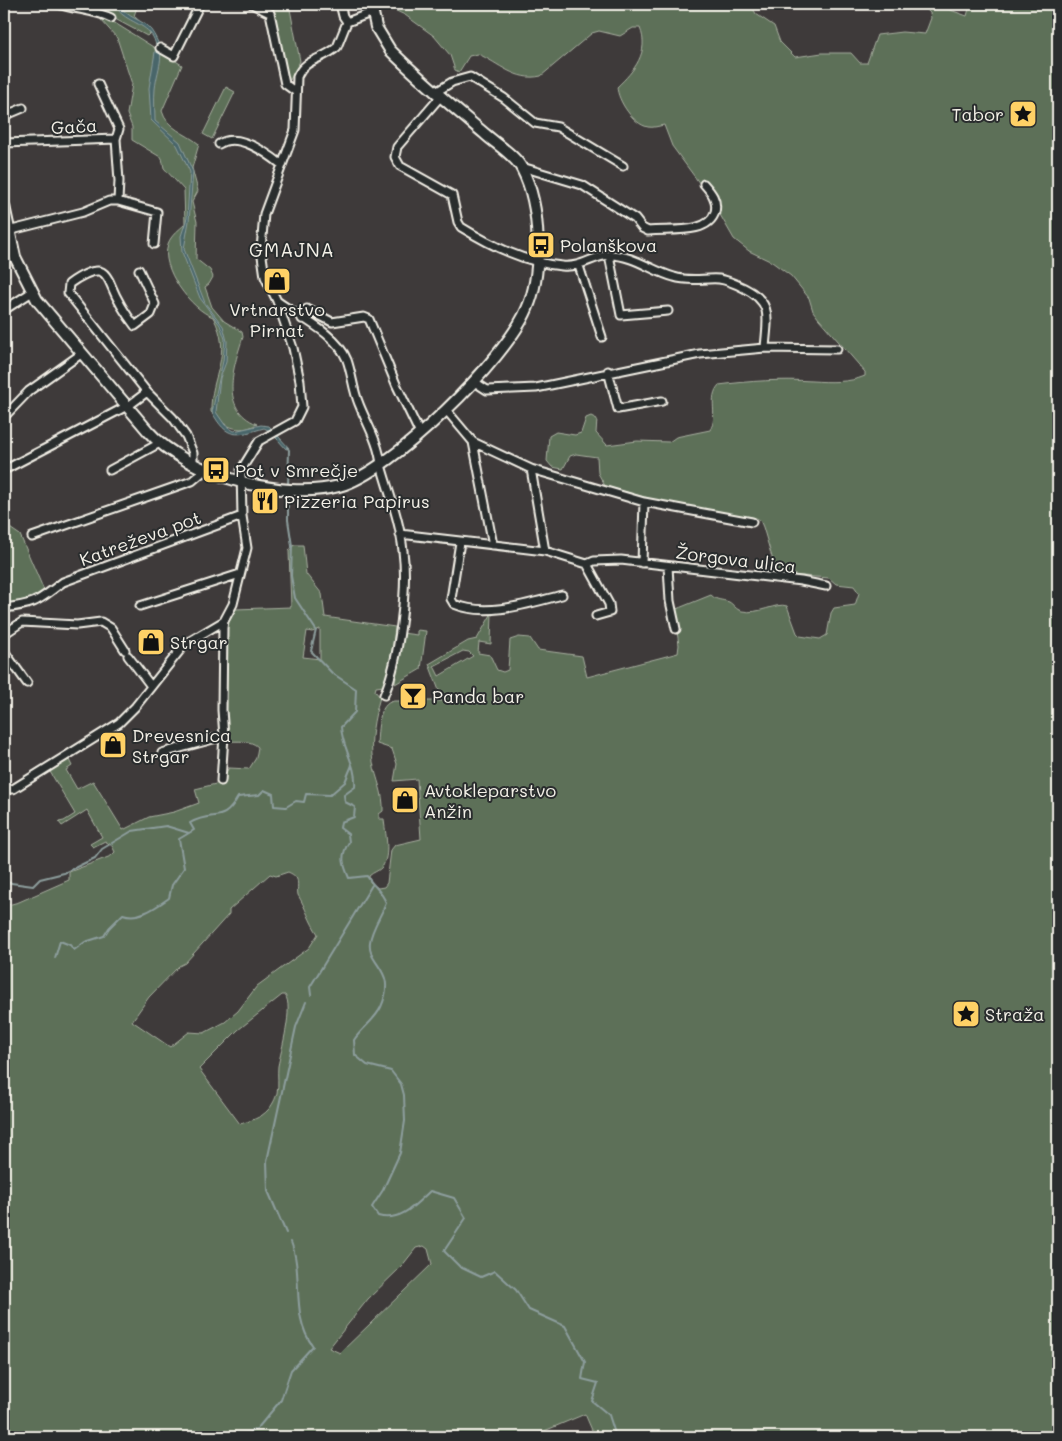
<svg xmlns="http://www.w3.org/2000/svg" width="1062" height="1441" font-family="Mali,sans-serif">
<rect width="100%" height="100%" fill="#3e3a3a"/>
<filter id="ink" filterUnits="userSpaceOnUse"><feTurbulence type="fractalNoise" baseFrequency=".02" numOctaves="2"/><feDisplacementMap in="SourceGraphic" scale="10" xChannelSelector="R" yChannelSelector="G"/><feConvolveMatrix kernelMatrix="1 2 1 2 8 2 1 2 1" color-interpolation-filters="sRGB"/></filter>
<g filter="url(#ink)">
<!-- green -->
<path fill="#5d6f59" stroke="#a8b0a0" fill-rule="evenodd" d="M69,4H138L134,16L151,32L147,36L100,11Z
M270,4H289L300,61L290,80H287Z
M375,4H751L756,14L774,26L780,42L795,57L822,53H851L860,63H867L877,35L902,32L925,34L931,18L930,13L924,7L926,4H934L967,16L970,5L966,4H1058V486L1055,513L1058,531V1437H595L585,1414L530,1437H4V906L19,902L69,880V872L111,856L115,852L112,846L105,841L93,847L90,844L102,837L87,810L62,826L59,822L64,821L75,814L49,770L69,760L72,766L66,770L77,789L93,781L123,830L149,817L174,812L199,803L195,789L224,782L225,773L229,768L249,769L256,758L258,747C250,739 237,742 227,741L225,711L227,625L236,609L291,607L289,551L294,545H303L306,574L322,594L325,617L395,627L391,661L383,686L376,687L375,691L380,697C374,718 369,741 373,762C376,779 384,793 383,811L379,814V819H384C385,832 391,855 382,867C379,871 373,872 369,876L370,882L378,888L384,887L387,883L391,850L395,845L421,839L417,779L394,781L397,764L392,749L377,744C378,730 378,703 394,701H443L429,664L468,641L477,639L492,613L491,644L479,642L478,653L490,655L497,670L503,672L508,670L510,640L519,637L530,638L538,650L582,656L587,677L678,653L679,645L674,610L711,595C717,601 721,599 729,602C733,604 736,610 742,611C759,615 776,602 787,606L797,633L800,636L820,639L827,635L831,613L834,608L855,605L859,593L854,586L836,584L829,578L777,574L763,527L760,520L756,518L662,502L605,486L598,473L597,457L576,454L570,456L563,469L552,467L547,461L549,436L556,432L575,435L581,433L586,418L591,416L597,419L596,433L607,445L637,441L669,442L676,437L710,430C719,416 707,398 719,385C749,381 782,379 812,381C829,382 849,383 865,376V372L819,319L813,311L809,298L791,276L772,262L749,251L734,239L711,199L672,146L664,125C659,126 653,128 648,127C633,124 618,101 617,87C634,71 650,52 640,28H633L620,36L599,31L592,33L541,76C516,82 499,63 478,54L469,56L459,72L455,70L450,55L434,36L405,15L392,9L376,6ZM320,629V659L303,657L307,631L312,632ZM463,651L469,652L473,656L439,676L434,666ZM288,872C302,878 296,884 298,895C306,908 309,921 318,934L309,948L257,986L238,1011L225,1022L204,1033L189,1032L170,1047L132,1021L149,997L179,966L185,963L229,914V910L270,874L276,876ZM282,995H285C294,1007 281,1051 278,1066C277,1075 279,1084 277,1093C276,1098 272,1106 268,1110C261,1118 250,1121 240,1124L199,1069L238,1030ZM424,1246L428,1249L432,1264L340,1353L329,1348L368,1299L401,1267L416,1248Z
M102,15L182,65L162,111C167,129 186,133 199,144L192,168L198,191L192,202L197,222L196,259L210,270L213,277L209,284L205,287L212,307L224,321L242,332L243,337C233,368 219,409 257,424C238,435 224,426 211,412C210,374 234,356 213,317C192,310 159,268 168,244C171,235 179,230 185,224L184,190L164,168L162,158L132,140V127L127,114L132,84L117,38L101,20Z
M226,87L235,92L212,139L203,134Z
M4,524L20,535L46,595L38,599L4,606Z
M417,630L426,631L421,669L395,684L402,633L417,635Z"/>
<!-- water -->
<path fill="#48666b" stroke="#8d9e9d" d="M113,4H119C128,20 142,18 151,30C168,55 158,63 155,89C154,99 155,111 155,121L180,142L193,172L189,221L184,249L205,303L223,326L227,341L226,362L220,378L216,412L225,425L234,431L261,425L269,426L289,448L286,449L270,431L264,428C237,436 227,440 212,412L223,361L225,339L220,325L200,298L182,252L181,236L187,218L190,172L177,145L151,120L149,88L156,46C153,27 136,25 123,15C118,12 119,7 113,4Z"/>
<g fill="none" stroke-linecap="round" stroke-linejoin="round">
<!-- stream -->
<path stroke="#8d9e9d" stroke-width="2" d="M287,447L289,450L288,486
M288,494V520L292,546L291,576L295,598L316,630L311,651L332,673L356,689L355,712L341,727C342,748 357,765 355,787L344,795L345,802L355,807L354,817L341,822L340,828L348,834L349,842C340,856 343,864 349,878L367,876C373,886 382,891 386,903C382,914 371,930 370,942C367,966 398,969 381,1007C375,1020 362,1028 354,1040L355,1055L367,1065L391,1071L401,1084L404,1095L405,1121L400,1153L383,1190L372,1207L378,1216C401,1222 415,1205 430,1191L454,1198L466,1218L444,1251L460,1267L481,1277L495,1271L516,1290L529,1310L565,1326L585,1362L582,1379L598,1383L592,1401L609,1415L616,1437
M4,882L33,886L40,879L64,873L95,858L102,849L132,831L166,826L189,833
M55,958L60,941L70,945L74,950L85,942L104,936L109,928L123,914C139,920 156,907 169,898L172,885L184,868L179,839L194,830L190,823C214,809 222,826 238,797L259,795L264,790L273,794L274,806L286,807L296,801L304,802L306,794L330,795L345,782L352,765
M311,995L310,987L372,885
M286,1233L268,1191L267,1161L296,1027L306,1002
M236,1437L257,1429L281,1400L291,1370L313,1346C290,1316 304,1275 291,1242"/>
<defs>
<path id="street" d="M58,4C76,10 95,10 111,18
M252,4L270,13L285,84L296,92
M340,4L343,16L347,22
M160,48L174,56L200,4
M436,92L452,82L470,77L504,98L535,123L558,127L623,166
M441,96L397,147L395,157L400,166L452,195L458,222L461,227C492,246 526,263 562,266C582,268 592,256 610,255C633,255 652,271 674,277C689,282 704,278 719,279C728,280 736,284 744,288C774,303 767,319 765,348L700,354L536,388L487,390L473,381
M4,116L23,108
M116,139L119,181L118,201
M4,143L116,139L119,129L98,84
M219,144C237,132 266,152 282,165
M522,167L582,185L635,219L642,228L648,231C667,228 708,236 715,212C718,200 711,192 704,184
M4,232L83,212L109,201H118L157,212L154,244
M609,255L621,315L668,311
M579,266L602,337
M139,270L155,304L151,314L135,326C125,313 117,300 111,285C109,280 107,275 102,272C93,268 76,279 69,284L68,293L147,392L173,418L186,436L193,453V465
M277,301C299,317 336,333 347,360C352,374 353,390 359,404C367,424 379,443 381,465C389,493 400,522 403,551C408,588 399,661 384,695
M4,310L32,292
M302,319L307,309L332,322L364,317L369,319L396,384L420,434
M765,348L837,349
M608,371L618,409L662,401
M447,411L473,442L531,469L644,502L752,522
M4,417L29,391L81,354
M473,442L493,545
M531,469L545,551
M4,470L131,404L147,392
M110,470L160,443
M400,534L545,551L587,564L594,561L621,560L801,581L826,586
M32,537L192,481L205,470
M460,542L451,599L454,604C487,618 530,603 562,595
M642,563L644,502
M587,564L609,604L610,612L596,616
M668,566L670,601L676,629
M140,606L240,574
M4,608C38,604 37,601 63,582L242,516
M4,634L22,622L77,625L101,622L111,628L125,650
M4,651L27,683
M128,656L151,686
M162,753L224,736
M221,781L224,736L222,710L223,628L224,621L233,604L247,548L242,516L241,470L259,441L295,421L302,407L300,381L293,348L277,301L265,277L261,249L264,214L295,130L297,77C305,58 323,60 337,47L347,22L373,12
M4,789H13L119,723L135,707L185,644L224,621"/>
<path id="secondary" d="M4,206L15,257L37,300L148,431C187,475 282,501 339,486C392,472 506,359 527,309C543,273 541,205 522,169C516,156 496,144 485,134C453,107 420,80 390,50L376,27L371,4"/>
</defs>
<!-- street casing -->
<use href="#street" stroke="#f4f1e8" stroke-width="11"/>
<!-- secondary casing -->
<use href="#secondary" stroke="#f4f1e8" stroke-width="14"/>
<!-- street -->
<use href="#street" stroke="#2a2d2e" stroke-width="7"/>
<!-- secondary -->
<use href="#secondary" stroke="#2a2d2e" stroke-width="10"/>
</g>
</g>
<!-- icons -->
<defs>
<symbol id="sight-square" viewBox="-11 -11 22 22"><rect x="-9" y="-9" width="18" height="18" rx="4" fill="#ffd166" stroke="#2a2d2e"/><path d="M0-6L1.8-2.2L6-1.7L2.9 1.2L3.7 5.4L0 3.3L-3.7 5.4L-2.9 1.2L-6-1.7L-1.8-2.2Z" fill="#111"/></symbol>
<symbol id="bus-square" viewBox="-11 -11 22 22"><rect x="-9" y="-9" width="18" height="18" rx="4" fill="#ffd166" stroke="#2a2d2e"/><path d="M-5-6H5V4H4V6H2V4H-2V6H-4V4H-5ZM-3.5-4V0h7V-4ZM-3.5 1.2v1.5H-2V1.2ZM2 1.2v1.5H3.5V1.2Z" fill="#111"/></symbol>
<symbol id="shop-square" viewBox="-11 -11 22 22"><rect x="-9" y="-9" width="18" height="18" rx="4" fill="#ffd166" stroke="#2a2d2e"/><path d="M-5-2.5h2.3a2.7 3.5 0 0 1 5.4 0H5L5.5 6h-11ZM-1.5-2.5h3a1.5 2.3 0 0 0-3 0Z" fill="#111"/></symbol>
<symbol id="restaurant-square" viewBox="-11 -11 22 22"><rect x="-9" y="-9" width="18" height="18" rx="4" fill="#ffd166" stroke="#2a2d2e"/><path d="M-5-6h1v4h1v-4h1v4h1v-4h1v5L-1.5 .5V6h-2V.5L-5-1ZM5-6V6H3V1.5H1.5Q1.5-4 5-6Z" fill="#111"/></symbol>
<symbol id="bar-square" viewBox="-11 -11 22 22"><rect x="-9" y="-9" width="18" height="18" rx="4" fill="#ffd166" stroke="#2a2d2e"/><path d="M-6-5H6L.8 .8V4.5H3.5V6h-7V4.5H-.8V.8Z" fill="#111"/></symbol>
</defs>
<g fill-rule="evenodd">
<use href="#sight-square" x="1007" y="98" width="32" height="32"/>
<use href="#bus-square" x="525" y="229" width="32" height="32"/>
<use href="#shop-square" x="261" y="265" width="32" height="32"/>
<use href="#bus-square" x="200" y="454" width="32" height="32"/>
<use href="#restaurant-square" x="249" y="485" width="32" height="32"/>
<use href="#shop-square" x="135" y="626" width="32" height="32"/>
<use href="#bar-square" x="397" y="680" width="32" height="32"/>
<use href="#shop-square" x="97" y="729" width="32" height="32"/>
<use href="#shop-square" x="389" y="784" width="32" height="32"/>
<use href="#sight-square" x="950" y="998" width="32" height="32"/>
</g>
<g text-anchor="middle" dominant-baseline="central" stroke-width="4" stroke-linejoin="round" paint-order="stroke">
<!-- poi labels -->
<g font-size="18" fill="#f4f1e8" stroke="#2a2d2e" text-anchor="start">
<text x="1004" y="114" text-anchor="end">Tabor</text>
<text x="560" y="245">Polanškova</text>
<text x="277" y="309" text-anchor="middle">Vrtnarstvo<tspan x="277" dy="21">Pirnat</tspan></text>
<text x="235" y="470">Pot v Smrečje</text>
<text x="284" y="501">Pizzeria Papirus</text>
<text x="170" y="642">Strgar</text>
<text x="432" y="696">Panda bar</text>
<text x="132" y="735">Drevesnica<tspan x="132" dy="21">Strgar</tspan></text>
<text x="424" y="790">Avtokleparstvo<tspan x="424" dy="21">Anžin</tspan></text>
<text x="985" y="1014">Straža</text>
</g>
<!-- street labels -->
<g font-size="18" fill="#f4f1e8" stroke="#2a2d2e">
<text transform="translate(74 126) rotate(-3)">Gača</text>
<text transform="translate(140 538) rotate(-20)">Katreževa pot</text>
<text transform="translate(736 559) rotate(7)">Žorgova ulica</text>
</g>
<!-- neighbourhood labels -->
<g font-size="19" letter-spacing="1" fill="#f4f1e8" stroke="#2a2d2e">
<text x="292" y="249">GMAJNA</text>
</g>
</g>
<!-- margin -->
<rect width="1062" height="1441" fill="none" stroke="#2a2d2e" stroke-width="20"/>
<rect x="10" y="10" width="1042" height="1421" fill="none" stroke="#f4f1e8" stroke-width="2" filter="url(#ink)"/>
</svg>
